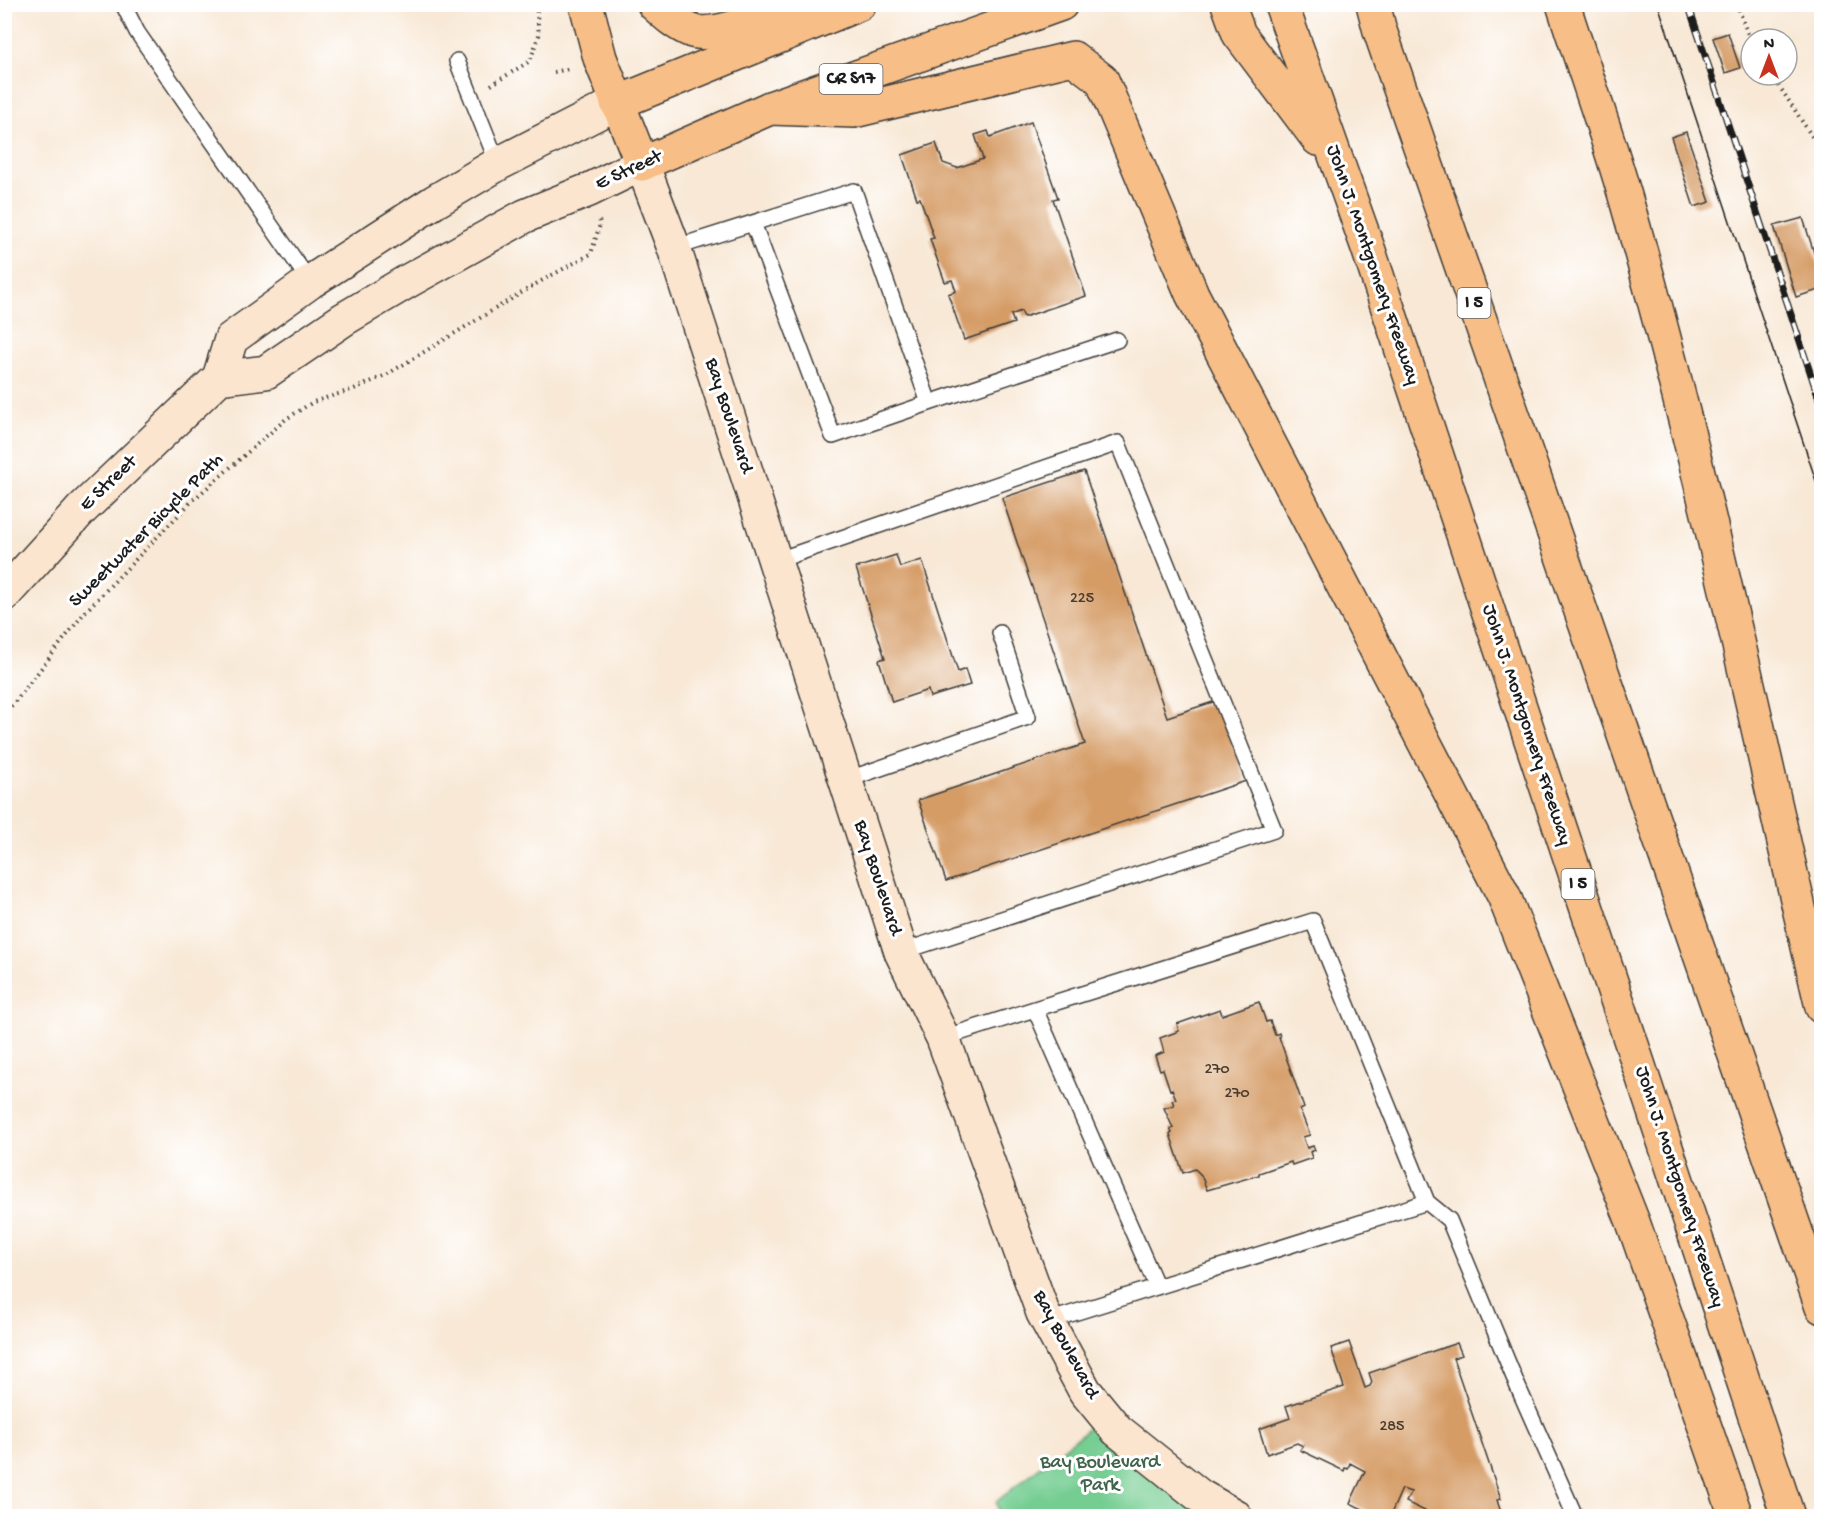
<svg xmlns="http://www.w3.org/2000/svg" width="1826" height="1521" font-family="'Gochi Hand',sans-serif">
<rect width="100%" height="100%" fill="#fff"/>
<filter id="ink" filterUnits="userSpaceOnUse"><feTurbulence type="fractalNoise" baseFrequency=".0167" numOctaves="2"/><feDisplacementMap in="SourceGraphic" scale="12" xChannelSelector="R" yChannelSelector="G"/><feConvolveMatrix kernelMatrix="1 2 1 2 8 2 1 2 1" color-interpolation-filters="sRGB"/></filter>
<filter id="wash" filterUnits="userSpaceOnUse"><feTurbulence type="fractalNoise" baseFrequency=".008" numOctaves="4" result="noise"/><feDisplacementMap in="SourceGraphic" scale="24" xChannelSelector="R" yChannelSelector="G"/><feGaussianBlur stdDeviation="1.35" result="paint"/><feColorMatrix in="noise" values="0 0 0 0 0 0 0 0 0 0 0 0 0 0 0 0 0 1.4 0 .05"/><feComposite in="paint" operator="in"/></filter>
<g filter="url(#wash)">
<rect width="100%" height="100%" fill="#f8e8d5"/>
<!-- green -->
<path fill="#75cd92" stroke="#487457" stroke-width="1.5" d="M1105,1415L1236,1516H1000L996,1502Z"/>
<g id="blocks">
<!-- building -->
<path fill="#d59c66" d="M1728,33L1740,68L1725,73L1713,38Z
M1031,122L1058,198L1053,199L1086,296L1024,317L1021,311L1011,315L1014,323L964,340L948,294L956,291L952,280L945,282L930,239L934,238L920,198L917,199L902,155L936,143L943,163L957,168L983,159L975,135L988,131L990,137Z
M1686,132L1710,202L1694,207L1671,137Z
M1803,218L1822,278V289L1796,297L1774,226Z
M1084,471L1167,717L1219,700L1246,781L946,881L918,800L1085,744L1002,498Z
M896,555L900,567L922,560L958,672L965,669L970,685L930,697L928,690L892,702L879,660L885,658L856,568Z
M1259,1002L1266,1022L1270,1021L1275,1035L1279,1033L1280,1037H1279L1304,1108L1300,1110L1310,1135L1303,1137L1307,1148L1313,1146L1315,1150L1310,1152L1312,1158L1292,1165L1291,1162L1259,1173V1175L1207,1190L1201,1175L1195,1169L1183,1173L1170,1134L1172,1133L1170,1129L1173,1128L1164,1108L1174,1105L1172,1100L1176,1099L1172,1089L1170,1090L1163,1069L1160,1070L1155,1056L1164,1052L1160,1038L1179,1031L1177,1024L1220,1009L1222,1015Z
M1349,1342L1365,1388L1370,1386L1372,1382L1369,1373L1457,1343L1462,1355L1453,1358L1501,1499L1497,1500L1502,1516H1466L1465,1513L1456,1516H1447L1440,1513L1438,1516H1435L1406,1502L1411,1492L1402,1489L1390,1516H1377L1350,1503L1365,1471L1350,1463L1348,1469L1345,1468L1344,1471L1300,1450L1303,1446L1297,1443L1267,1454L1259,1429L1290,1418L1286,1406L1344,1387L1331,1348Z"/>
</g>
</g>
<g filter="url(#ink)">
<use href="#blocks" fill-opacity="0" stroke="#3d3b38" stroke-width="1.5"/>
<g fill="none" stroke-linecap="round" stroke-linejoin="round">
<defs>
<path id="lane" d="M123,4L137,32L310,282
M457,61L498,164
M674,248L854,191L929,403L833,436L753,223
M929,403L1117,340
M775,561L1118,443L1274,830L901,952
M846,780L1028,717L1000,633
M1035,1009L1157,1287
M943,1038L1313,921L1427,1202L1048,1321
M1427,1202L1449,1220L1518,1387L1575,1516"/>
<path id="secondary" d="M219,378L266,372L344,319L408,281L525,216L589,190L642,164L674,248L901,952L943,1038L1043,1313L1085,1391L1117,1430L1200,1496L1235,1516
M4,595L81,510L219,378L231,339L310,282L434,202L498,164L617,103"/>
<path id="primary" d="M617,103L859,4
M642,164L770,108L1061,4"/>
<path id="highway" d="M586,4L600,58L642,164
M654,4C666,15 677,25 692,31C715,39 777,13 800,4
M1228,4L1239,34L1318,139
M1281,4L1369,251L1788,1516
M1373,4L1380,31L1822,1307
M1563,4C1584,70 1608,136 1627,203C1703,468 1759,739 1822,1007
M770,108L854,111L1073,58L1102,80L1192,294L1504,896L1633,1222L1736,1516"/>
</defs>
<!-- lane casing -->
<use href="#lane" stroke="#3d3b38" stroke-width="18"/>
<!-- secondary casing -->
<use href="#secondary" stroke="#3d3b38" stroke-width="36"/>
<!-- primary casing -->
<use href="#primary" stroke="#3d3b38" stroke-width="36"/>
<!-- highway casing -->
<use href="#highway" stroke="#3d3b38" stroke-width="36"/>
<!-- path -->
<path stroke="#3d3b38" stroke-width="4" stroke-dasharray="1.5 4.5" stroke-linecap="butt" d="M1737,4L1751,43
M554,72L569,69V67
M1772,75L1822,152
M491,85L530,61L539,35L536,4
M4,716L85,612L193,500L286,419L313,402L354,389L386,375L541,281L591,254L600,224L599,220"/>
<!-- lane -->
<use href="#lane" stroke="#fff" stroke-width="15"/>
<!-- secondary -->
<use href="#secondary" stroke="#fce5cf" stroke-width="33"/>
<!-- primary -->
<use href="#primary" stroke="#f7be87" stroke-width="33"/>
<!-- highway -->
<use href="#highway" stroke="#f7be87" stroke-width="33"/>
<!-- tram -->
<path stroke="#1c1c1c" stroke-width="1.5" d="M1658,4L1822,499"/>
<defs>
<path id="rail" d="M1688,4L1822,408"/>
</defs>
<!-- rail casing -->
<use href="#rail" stroke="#1c1c1c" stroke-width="7"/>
<!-- rail -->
<use href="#rail" stroke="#fff" stroke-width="4.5" stroke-dasharray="14" stroke-linecap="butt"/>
</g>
</g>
<g text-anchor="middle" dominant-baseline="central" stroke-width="6" stroke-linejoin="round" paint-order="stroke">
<!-- number labels -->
<g font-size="16" fill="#4a3c2e">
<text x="1082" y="599">225</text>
<text x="1217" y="1070">270</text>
<text x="1237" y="1094">270</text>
<text x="1392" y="1427">285</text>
</g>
<!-- shield labels -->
<g fill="#fff" stroke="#606060" stroke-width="1.5">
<rect x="819.5" y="64" width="63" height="30" rx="4.5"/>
<rect x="1457.5" y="288" width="33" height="30" rx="4.5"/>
<rect x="1561.5" y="869" width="33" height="30" rx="4.5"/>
</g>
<g font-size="18" font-weight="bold" fill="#1c1c1c">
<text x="851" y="79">CR S17</text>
<text x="1474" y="303">I 5</text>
<text x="1578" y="884">I 5</text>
</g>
<!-- street labels -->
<g font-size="20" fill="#1c1c1c" stroke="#fff">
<text transform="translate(629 171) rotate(-25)">E Street</text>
<text transform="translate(1372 265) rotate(71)">John J. Montgomery Freeway</text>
<text transform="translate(728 416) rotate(72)">Bay Boulevard</text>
<text transform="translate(109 484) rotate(-44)">E Street</text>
<text transform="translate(147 531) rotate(-45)">Sweetwater Bicycle Path</text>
<text transform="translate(1526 725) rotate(72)">John J. Montgomery Freeway</text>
<text transform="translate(877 878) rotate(72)">Bay Boulevard</text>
<text transform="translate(1679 1187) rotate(72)">John J. Montgomery Freeway</text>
<text transform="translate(1065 1345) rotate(62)">Bay Boulevard</text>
</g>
<!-- park labels -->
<g font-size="20" fill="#40634b" stroke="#fff">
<text x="1100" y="1463">Bay Boulevard<tspan x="1100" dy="23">Park</tspan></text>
</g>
</g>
<!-- margin -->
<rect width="1826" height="1521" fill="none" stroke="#fff" stroke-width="24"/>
<!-- north arrow -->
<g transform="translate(1769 57)"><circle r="28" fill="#ffffff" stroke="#a4a4a4" stroke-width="1.5"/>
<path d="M0-4.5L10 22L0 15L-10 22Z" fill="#c8321e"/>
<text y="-9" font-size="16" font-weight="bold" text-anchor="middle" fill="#1c1c1c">N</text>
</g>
</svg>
